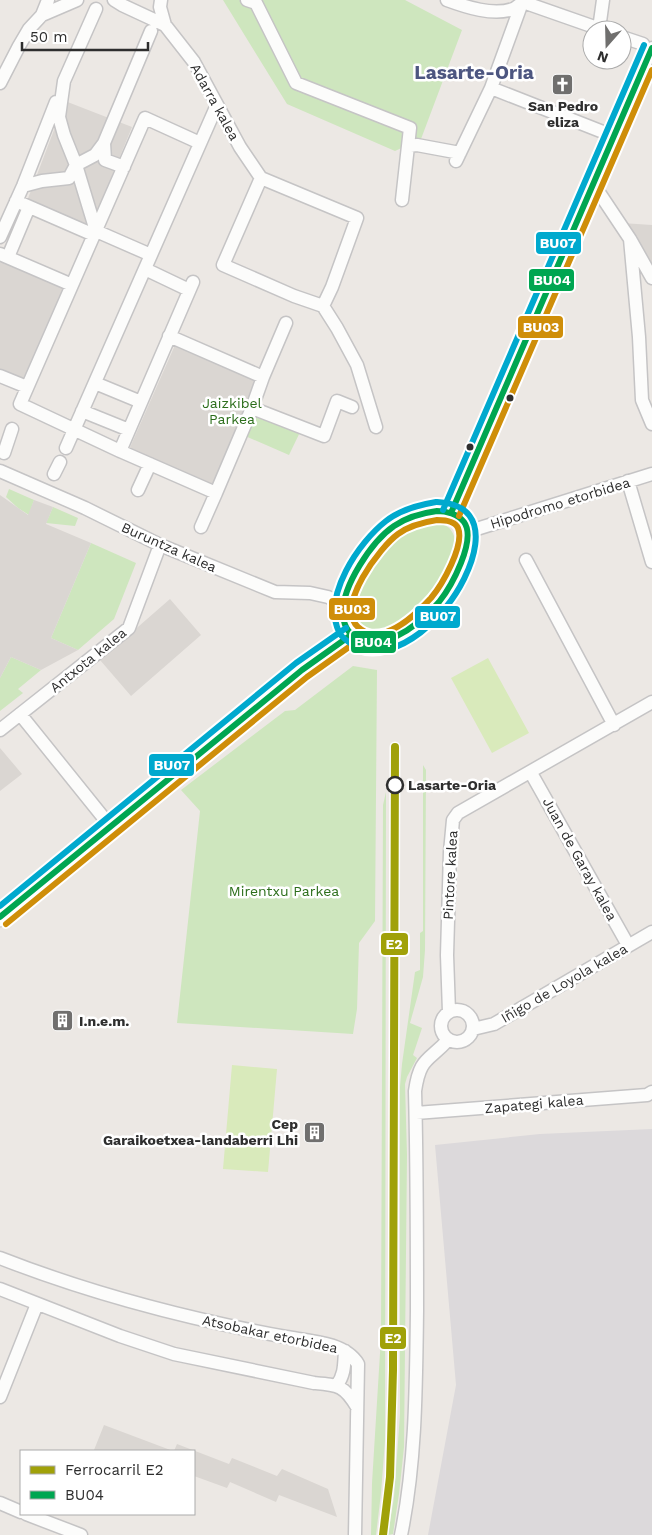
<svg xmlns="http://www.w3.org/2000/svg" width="652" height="1535" font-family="'Work Sans',sans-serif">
<rect width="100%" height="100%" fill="#ece8e4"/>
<!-- industrial -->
<path fill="#dcd9db" d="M652,1129V1535H428L456,1385L435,1145L540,1134Z"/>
<!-- green -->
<path fill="#cee6be" d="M223,0H405L462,30L421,139L395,151L287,104Z
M251,404L302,428L289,455L236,432Z
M9,489L34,500L29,515L18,508L6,497Z
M53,507L78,518L75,526L46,523Z
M438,521C445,525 451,527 454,536C466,567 399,642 365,635C361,634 356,629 354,625C340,602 371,562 387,545C401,532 419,523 438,521Z
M91,543L136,563L114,619L78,650L51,638Z
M11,657L41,670L18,689L23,693L0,711V678Z
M353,666L377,670L375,921L359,943L357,1009L353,1034L177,1023L200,811L181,790L285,711L295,710Z
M423,765L426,770L425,950L423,977L410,1023L422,1028L413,1055L417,1058L407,1077L405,1084L407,1155L404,1447L399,1494L393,1534L388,1535L394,1497L400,1414V1087L402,1064L415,972L420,970V933L423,931Z
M386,792L385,1441L381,1493L376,1535H371L372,1483L381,1337L383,805Z"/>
<!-- pitch -->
<path fill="#d9eabb" d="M488,658L529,733L492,753L451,678Z
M232,1065L277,1069L268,1172L223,1169Z"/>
<!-- plaza -->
<path fill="#dad6d2" d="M65,101L132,127L98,210L86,226L27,201Z
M622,223L652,225V278Z
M2,258L66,287L19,388L0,380V263Z
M179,336L262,373L211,489L128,452Z
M0,495L28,515L34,500L53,507L46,524L91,543L51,638L78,650L41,670L11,657L0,678Z
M170,599L201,635L131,696L100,660Z
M0,748L22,774L0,791Z
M104,1425L173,1451L94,1450Z
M177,1444L229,1464L232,1458L277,1476L282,1469L328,1489L337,1517L279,1495L276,1502L230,1482L227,1488L194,1476V1451H174Z"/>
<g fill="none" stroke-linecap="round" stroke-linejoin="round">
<defs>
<path id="street" d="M114,0L122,5L165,25L194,62L240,147L261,178
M161,0L160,7L165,25
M247,0L256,3L296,83L410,128L402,200
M447,0C466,7 493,16 513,9C516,8 520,4 523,2
M523,2L603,30
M96,9L64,81L59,117L64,135L76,165L95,155L104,143
M42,15L77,0
M599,29L603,0
M622,37L643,44
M0,83L19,46L29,29L42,15L48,0
M491,88L603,132
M408,146L417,145L460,153
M456,161L491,88L523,0
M76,165L96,231L151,255
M124,167L105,160L104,143L151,31
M23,186L42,181L69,178L76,165
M600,194L630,239L652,278
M16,201L94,235
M0,237L23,186L56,102
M630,239L639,337L642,400L652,424
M0,254L72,285
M8,257L29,207
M145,269L189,290
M193,282L120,451L20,404L145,118L200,143
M323,306L332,287L357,218L261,178L223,265L294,296L323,306L337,328L357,365L376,427
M169,336L263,377L286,323
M0,376L27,387
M263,377L252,408L324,436L337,401L352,407
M95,383L141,402
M82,411L129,430
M66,448L217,105
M120,451L216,493L201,527
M4,453L12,429
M0,471L85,508L160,545L275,592L310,593L328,597L343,605
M54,474L60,462
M628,481L652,562
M138,490L150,464
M216,493L252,408
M437,511C447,511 462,515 466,525C474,544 451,588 439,602C426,617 410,631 392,639C381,643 369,645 359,640C317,617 367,548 391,528C404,518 421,513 437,511Z
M451,513L652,48
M467,532L652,474
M526,560L614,725
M20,714L111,827
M0,730L129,628L160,545
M531,773L628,945
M441 1026a16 16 0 1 1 32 0a16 16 0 1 1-32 0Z
M449,1012L447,955L450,852L453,820L458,813L652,702
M473,1029L494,1024L652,932
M416,1113L647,1095L652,1092
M0,1258C92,1294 188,1319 286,1337C309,1341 345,1342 358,1364L355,1535
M0,1289L120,1336L174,1354L314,1383C338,1385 344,1385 357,1407
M337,1385C345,1374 344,1364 345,1351
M0,1397L37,1304
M0,1503L21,1512
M26,1514L81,1535
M401,1535C416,1462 416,1386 417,1311C417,1238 417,1164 415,1091C420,1057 428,1062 448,1040"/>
<path id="secondary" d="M0,917L302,670L351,635"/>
</defs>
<!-- street casing -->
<use href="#street" stroke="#c5c4c5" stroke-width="15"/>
<!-- secondary casing -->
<use href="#secondary" stroke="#c5c4c5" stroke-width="21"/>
<!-- street -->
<use href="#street" stroke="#fcfcfb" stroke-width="12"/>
<!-- secondary -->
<use href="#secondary" stroke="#fcfcfb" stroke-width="19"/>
<defs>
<path id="bus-1" d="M437,511C446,511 458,514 464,522C477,540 451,587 439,602C427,616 412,629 395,637C374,648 345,642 343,615C341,587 372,541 394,526C407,517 422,513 437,511Z
M451,513L652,48
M0,917L302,670L351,635"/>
<path id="bus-2" d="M459,516L652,70
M437,520C444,520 455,521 458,528C465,545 442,585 431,598C419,611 404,626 386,632C375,635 367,635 358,627C335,606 380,547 398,534C410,525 424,522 437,520Z
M6,924L307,677L356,642"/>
<path id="bus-3" d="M436,502C418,505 400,510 386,521C359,542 322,596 339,632C341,637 346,640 350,643C360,653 375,653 389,649C411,643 432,625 446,607C471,577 502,505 437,502
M443,510L644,45
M0,906L296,663L346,628"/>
</defs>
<!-- bus-1 casing -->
<use href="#bus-1" stroke="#fff" stroke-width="10"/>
<!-- bus-2 casing -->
<use href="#bus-2" stroke="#fff" stroke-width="10"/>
<!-- bus-3 casing -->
<use href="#bus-3" stroke="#fff" stroke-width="10"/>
<!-- bus-1 -->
<use href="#bus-1" stroke="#00a651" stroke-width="6"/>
<!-- bus-2 -->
<use href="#bus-2" stroke="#cf8e09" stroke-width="6"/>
<!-- bus-3 -->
<use href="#bus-3" stroke="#00a9ce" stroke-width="6"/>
<defs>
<path id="rail-1" d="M383,1535L390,1477L393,1370L395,747"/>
</defs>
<!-- rail-1 casing -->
<use href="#rail-1" stroke="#fff" stroke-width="11"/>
<!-- rail-1 -->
<use href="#rail-1" stroke="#a0a109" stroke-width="8"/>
</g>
<!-- icons -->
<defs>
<symbol id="church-square" viewBox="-11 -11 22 22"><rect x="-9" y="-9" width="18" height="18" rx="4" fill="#706f6e" stroke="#fff"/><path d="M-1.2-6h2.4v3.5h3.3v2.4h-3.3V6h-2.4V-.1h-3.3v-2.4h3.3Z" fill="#fff"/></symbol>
<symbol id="building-square" viewBox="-11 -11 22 22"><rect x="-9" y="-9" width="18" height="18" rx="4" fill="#706f6e" stroke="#fff"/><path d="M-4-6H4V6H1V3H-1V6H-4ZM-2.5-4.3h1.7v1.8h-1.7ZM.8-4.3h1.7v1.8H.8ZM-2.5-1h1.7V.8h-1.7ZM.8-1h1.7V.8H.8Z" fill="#fff"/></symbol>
</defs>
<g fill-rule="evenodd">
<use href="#church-square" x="550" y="72" width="25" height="25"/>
<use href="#building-square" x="50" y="1008" width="25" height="25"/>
<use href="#building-square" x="302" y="1120" width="25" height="25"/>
</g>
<!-- markers -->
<g fill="#2e2e2e" stroke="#fff" stroke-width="2">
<circle cx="510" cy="398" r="4.5"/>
<circle cx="470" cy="447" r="4.5"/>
</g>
<circle fill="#fff" stroke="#2e2e2e" stroke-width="2.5" cx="395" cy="785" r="8"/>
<g text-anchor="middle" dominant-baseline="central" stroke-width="5" stroke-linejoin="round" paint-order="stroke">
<!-- street labels -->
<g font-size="14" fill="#2e2e2e" stroke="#fff">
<text transform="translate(215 102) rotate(61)">Adarra kalea</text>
<text transform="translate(560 503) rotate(-17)">Hipodromo etorbidea</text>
<text transform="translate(169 547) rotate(24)">Buruntza kalea</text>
<text transform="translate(88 660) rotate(-39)">Antxota kalea</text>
<text transform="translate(580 859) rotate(61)">Juan de Garay kalea</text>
<text transform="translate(450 875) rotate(-87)">Pintore kalea</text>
<text transform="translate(564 983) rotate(-30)">Iñigo de Loyola kalea</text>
<text transform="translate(534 1104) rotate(-5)">Zapategi kalea</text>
<text transform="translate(270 1334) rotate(12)">Atsobakar etorbidea</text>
</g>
<!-- poi labels -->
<g font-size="14" font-weight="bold" fill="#2e2e2e" stroke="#fff">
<text x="563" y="106">San Pedro<tspan x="563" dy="16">eliza</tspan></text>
<text x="79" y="1021" text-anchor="start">I.n.e.m.</text>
<text x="298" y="1124" text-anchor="end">Cep<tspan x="298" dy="16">Garaikoetxea-landaberri Lhi</tspan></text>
</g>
<!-- park labels -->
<g font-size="14" fill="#2c6e1b" stroke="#fff">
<text x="232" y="403">Jaizkibel<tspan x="232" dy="16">Parkea</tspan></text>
<text x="284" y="891">Mirentxu Parkea</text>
</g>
<!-- stop labels -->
<g font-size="14" font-weight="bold" fill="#2e2e2e" stroke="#fff" text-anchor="start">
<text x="408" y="785">Lasarte-Oria</text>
</g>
<!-- district labels -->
<g font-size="19" font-weight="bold" fill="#4d5680" stroke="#fff">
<text x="474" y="72">Lasarte-Oria</text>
</g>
</g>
<g stroke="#fff" stroke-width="2">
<rect x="535" y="231" width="47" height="24" rx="5" fill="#00a9ce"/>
<rect x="528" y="268" width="47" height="24" rx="5" fill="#00a651"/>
<rect x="517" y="315" width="47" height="24" rx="5" fill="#cf8e09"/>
<rect x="328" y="597" width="48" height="24" rx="5" fill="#cf8e09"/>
<rect x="414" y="605" width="47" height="24" rx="5" fill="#00a9ce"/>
<rect x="350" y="630" width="47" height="24" rx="5" fill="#00a651"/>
<rect x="148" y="753" width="47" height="24" rx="5" fill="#00a9ce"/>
<rect x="380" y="932" width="29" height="24" rx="5" fill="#a0a109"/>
<rect x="379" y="1326" width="28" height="24" rx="5" fill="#a0a109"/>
</g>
<g font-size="14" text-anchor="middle" font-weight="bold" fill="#fff">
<text x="558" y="248">BU07</text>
<text x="552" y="285">BU04</text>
<text x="541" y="332">BU03</text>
<text x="352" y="614">BU03</text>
<text x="438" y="621">BU07</text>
<text x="373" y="647">BU04</text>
<text x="172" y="770">BU07</text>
<text x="394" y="949">E2</text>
<text x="393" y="1343">E2</text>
</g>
<!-- legend -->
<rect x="20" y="1450" width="175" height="65" fill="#ffffff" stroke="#ababab"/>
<rect x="30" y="1466" width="25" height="8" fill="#a0a109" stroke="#ababab"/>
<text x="65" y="1475" font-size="15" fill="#2e2e2e">Ferrocarril E2</text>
<rect x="30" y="1491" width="25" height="8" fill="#00a651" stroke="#ababab"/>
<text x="65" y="1500" font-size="15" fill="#2e2e2e">BU04</text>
<!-- north arrow -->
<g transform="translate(607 45) rotate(200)"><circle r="24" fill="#ffffff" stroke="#ababab"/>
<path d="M0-4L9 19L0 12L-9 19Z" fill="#706f6e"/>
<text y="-8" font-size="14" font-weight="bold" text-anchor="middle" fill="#2e2e2e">N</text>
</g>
<!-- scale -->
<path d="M22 42v8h126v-8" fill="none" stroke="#2e2e2e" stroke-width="2.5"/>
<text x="30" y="42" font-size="15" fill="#2e2e2e" stroke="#ffffff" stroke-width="4" paint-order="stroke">50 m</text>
</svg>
